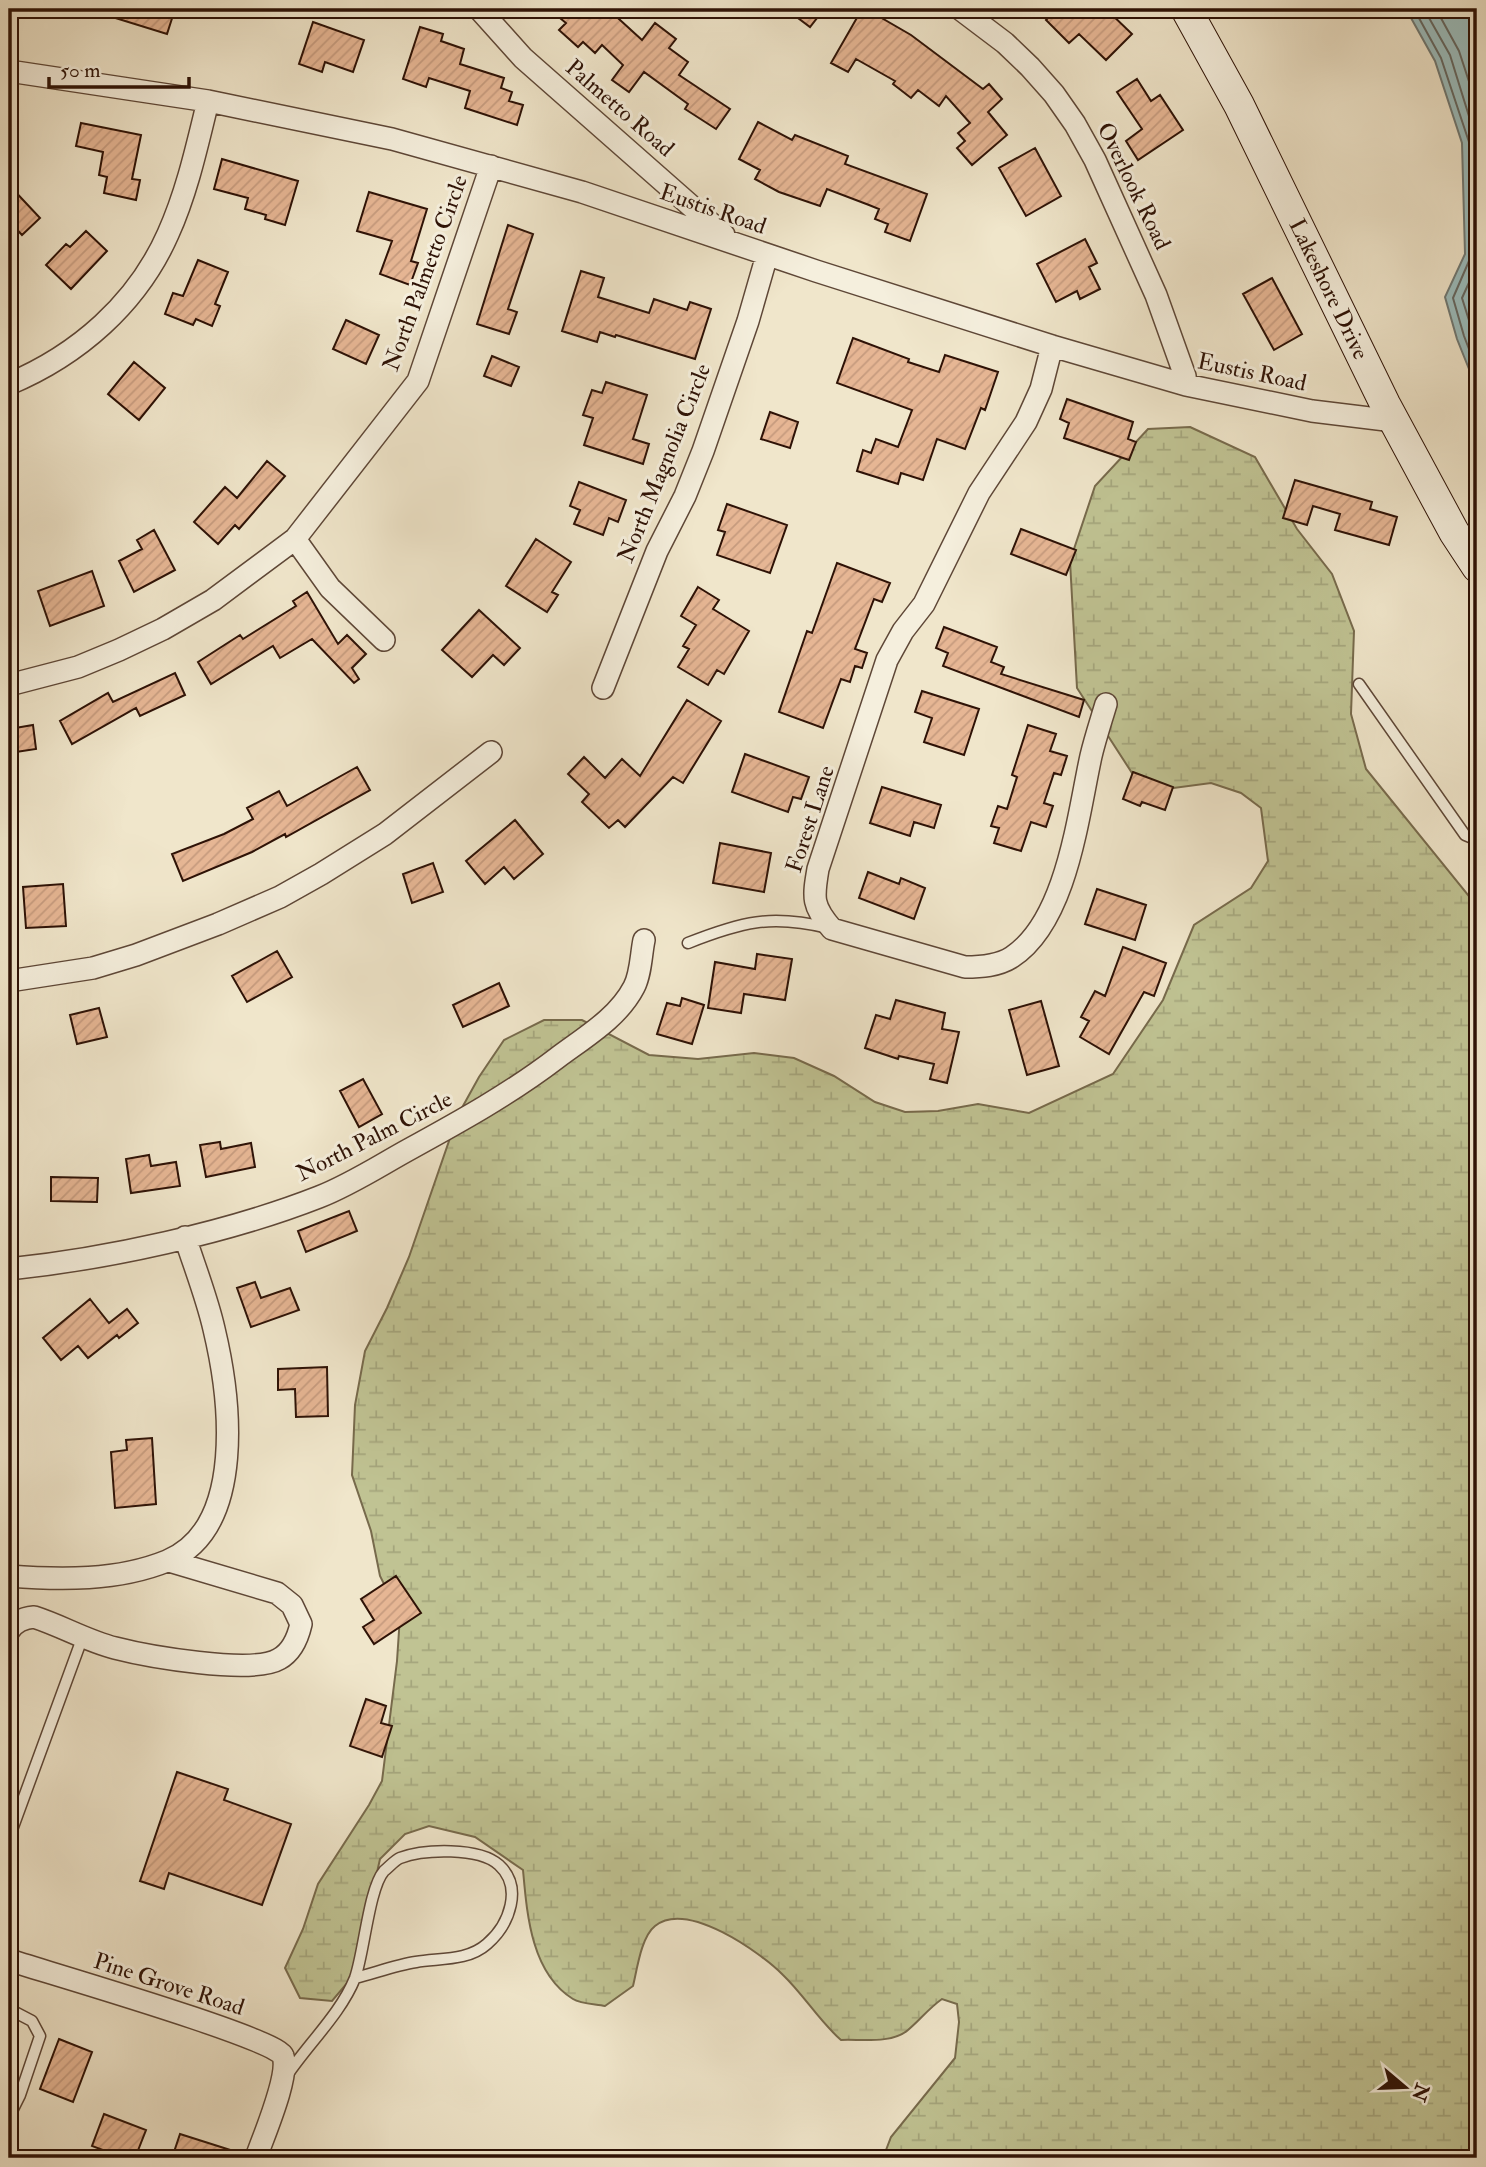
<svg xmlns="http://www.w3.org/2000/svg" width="1486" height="2167" font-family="'IM FELL Double Pica',serif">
<defs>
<pattern id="wetland-marsh" width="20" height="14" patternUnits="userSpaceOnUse" patternTransform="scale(1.75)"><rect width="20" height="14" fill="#c0c393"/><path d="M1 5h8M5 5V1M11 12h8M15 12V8" fill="none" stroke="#a5a67d"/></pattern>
<pattern id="building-hatch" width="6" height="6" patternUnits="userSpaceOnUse" patternTransform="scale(1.75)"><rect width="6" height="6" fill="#e6b694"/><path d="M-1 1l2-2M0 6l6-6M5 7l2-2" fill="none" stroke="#c69b7e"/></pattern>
</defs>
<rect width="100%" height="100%" fill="#f0e6cb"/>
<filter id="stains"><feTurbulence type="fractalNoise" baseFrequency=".00286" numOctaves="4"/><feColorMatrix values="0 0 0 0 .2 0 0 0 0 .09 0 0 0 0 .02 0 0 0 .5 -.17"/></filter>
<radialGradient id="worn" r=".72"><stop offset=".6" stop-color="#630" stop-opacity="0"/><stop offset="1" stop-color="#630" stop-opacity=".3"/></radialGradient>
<!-- wetland -->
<path fill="url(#wetland-marsh)" stroke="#776a4c" stroke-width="2" d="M1190,427L1255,457L1297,529L1332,574L1354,631L1351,714L1366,769L1477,906V2158H883L891,2137L955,2058L959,2022L957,2004L942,1999C929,2008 920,2020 908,2030C892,2044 861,2039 841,2040C819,2021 804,1995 783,1975C760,1952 687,1900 655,1926C641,1937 637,1970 633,1986L605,2006C596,2004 581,2004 573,1999C531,1973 527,1914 523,1870L475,1837L429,1826L405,1834L380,1859L354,1975L332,2001L300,1998L285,1968L303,1929L318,1884L369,1805L382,1781L397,1661L400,1616L380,1576L371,1531L352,1475L355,1405L365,1351L387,1308L409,1257L458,1115L479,1077L504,1040L544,1020H582L649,1055L698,1059L754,1053L794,1058L834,1076L875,1102L905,1112L938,1111L978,1104L1029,1113L1113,1074L1163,1000L1194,925L1251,888L1268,861L1261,808L1241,793L1211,783L1166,789L1132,773L1077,688L1070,561L1095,486L1148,429Z"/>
<!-- water -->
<path fill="#9cbebe" stroke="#707974" stroke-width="2" d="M1406,9H1477V389L1457,339L1445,297L1465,254L1462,143L1435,61Z"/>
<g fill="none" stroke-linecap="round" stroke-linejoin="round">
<!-- shore -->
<path stroke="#656862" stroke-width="2" d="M1414,9L1441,58L1469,142L1472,254L1453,298L1464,336L1477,370
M1424,9L1450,55L1477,142
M1436,9L1459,51L1477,106
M1477,265L1462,298L1477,346"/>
</g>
<!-- building -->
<path fill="url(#building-hatch)" stroke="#2e1206" stroke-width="2" d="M96,9H175L167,34L96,12Z
M549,9H608L642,40L655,23L676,39L669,48L688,62L679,75L730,109L716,129L685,109L688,104L644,72L629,92L612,80L623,65L602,45L595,53L583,42L578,47L559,30L566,23Z
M786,9H824L810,27Z
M862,9H866L911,35L983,89L989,84L1002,99L988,112L1007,135L972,165L957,148L965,141L958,133L970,123L946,96L939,106L918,90L911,98L893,84L895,81L856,59L848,72L831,63Z
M1056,9H1106L1132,34L1106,60L1079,34L1069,43L1046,20Z
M313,22L364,40L353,72L325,62L322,72L299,64Z
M420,27L443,34L441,41L464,49L460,64L504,78L501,88L512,92L509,101L523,105L517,125L465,108L470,91L429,78L426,87L403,79Z
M1137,79L1151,101L1160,95L1183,130L1138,160L1126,141L1142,129L1117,92Z
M758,122L792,140L795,135L848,156L845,164L927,194L910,241L885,232L888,224L875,219L879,209L869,205L827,189L820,206L779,192L755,179L760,170L739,159Z
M81,123L141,135L132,179L140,180L136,200L104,193L107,177L99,175L103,152L76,146Z
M1035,148L1061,196L1026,216L999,168Z
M222,159L298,181L285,225L265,219L266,215L245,209L248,198L214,189Z
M9,185L40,218L22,235L9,221Z
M369,192L427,209L411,261L418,263L410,285L380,274L392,241L357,231Z
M508,225L533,234L508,309L517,312L509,334L477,324Z
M86,231L107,251L71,289L46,265L66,244L70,247Z
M1085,239L1097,263L1089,267L1100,289L1080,299L1077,291L1056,302L1037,264Z
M198,260L228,272L215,304L220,306L212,326L196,319L193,325L165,314L173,293L183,296Z
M581,271L604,278L598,297L649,313L654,299L687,310L690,302L711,309L695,359L616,335L615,337L600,332L597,342L562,331Z
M1272,278L1302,334L1274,350L1243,294Z
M346,320L379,335L366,364L333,349Z
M853,338L909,359L908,362L939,372L945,355L998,372L985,410L981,408L965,449L937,439L923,480L901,473L898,484L857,471L863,450L871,453L876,439L898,447L912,410L837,383Z
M492,356L519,367L511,386L484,376Z
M134,362L165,388L139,420L108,394Z
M606,382L647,395L633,439L649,444L643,464L584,445L593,418L583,415L592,390L602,393Z
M1067,399L1133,422L1128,439L1136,442L1129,460L1064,438L1069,423L1060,419Z
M770,412L798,422L790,448L761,439Z
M267,461L285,476L239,529L235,525L218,544L194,522L225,487L237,498Z
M1295,480L1372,502L1370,509L1397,517L1389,545L1335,530L1340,514L1313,506L1307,525L1283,518Z
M579,482L626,500L618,522L609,518L603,535L574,524L580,510L570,506Z
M727,504L787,525L770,573L717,555L725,532L718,530Z
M1021,529L1076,550L1066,575L1011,554Z
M154,530L175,570L134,592L119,561L142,549L137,540Z
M536,539L571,562L552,592L558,595L547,612L506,586Z
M837,563L890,583L882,602L874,599L855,649L867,653L862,668L855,666L850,682L841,679L823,728L779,712L807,631L812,633Z
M92,571L104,606L50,626L38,591Z
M698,587L719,600L713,609L749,631L724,674L717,670L708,685L678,667L689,649L683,646L696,625L681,616Z
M307,592L338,644L347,635L366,654L352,668L359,679L354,683L312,639L280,658L273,646L211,684L198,662L240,635L243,639L296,606L293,601Z
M479,610L520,648L504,665L493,655L472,677L442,650Z
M944,627L997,647L991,662L1004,667L1001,674L1084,700L1079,717L943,666L948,653L936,648Z
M175,673L185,695L140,716L136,708L72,744L60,721L108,693L113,702Z
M922,691L979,709L964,755L924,742L932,718L915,712Z
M687,700L721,721L683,783L673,777L625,827L618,820L609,828L582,802L589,794L568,774L584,757L605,778L622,759L640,776Z
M33,725L36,749L9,753V729Z
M1028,725L1056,734L1050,751L1067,756L1061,775L1054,773L1044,803L1053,806L1046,827L1031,822L1021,851L994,843L999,828L991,826L998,806L1007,809L1017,777L1012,775Z
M745,754L809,777L801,799L793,797L788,812L732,792Z
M357,767L370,790L286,837L285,834L252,852L183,881L172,854L224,834L253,819L247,808L279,791L287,806Z
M1133,772L1173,787L1165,810L1142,802L1140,806L1123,799Z
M882,787L941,805L934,828L914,822L910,836L870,823Z
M515,820L543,854L514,879L504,867L485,884L466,861Z
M720,843L771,853L764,892L713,883Z
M433,863L443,892L412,903L403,874Z
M868,872L899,884L901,878L925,888L914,919L859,898Z
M63,884L66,926L26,928L23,887Z
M1097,889L1146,905L1135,940L1085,924Z
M1123,947L1166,963L1154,996L1144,992L1109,1054L1080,1037L1089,1021L1081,1017L1095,991L1105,996Z
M277,951L292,977L247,1002L232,976Z
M757,954L792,959L785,1000L744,994L741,1013L708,1008L715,962L755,969Z
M499,983L509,1006L463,1027L453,1005Z
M682,998L704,1005L692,1044L657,1034L667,1003L680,1006Z
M896,1000L945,1013L942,1029L959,1032L947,1083L930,1079L934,1064L899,1056L898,1059L865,1048L876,1015L890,1019Z
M1041,1001L1059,1066L1027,1075L1009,1010Z
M99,1008L107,1037L77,1044L70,1015Z
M363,1079L382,1114L359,1127L340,1091Z
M220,1142L221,1149L251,1143L255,1167L206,1177L200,1145Z
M149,1155L151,1166L176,1162L180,1186L131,1193L126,1159Z
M51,1177L98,1178L97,1202L51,1201Z
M349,1211L357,1231L306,1252L298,1231Z
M255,1282L261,1298L290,1288L299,1310L251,1327L237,1288Z
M90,1299L109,1323L127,1309L138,1323L119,1338L117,1335L88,1358L78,1346L61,1360L43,1338Z
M327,1367L328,1416L296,1417L295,1389L278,1390V1369Z
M152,1438L156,1504L115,1508L111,1452L127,1450L126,1440Z
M396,1576L421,1613L374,1644L363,1627L374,1620L361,1599Z
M366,1699L386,1706L381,1723L392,1726L382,1757L350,1746Z
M177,1772L228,1789L224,1800L291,1824L262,1905L169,1873L164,1889L140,1881Z
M59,2039L92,2052L73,2102L40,2089Z
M104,2114L146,2130L135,2158H124L92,2146Z
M180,2134L243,2154V2158H172Z"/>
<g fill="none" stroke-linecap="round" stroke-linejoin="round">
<defs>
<path id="lane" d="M1359,684L1465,835L1477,840
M688,943C741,922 771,914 828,928
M9,1838L83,1636
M9,2009L32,2021L40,2036L20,2095L9,2117
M288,2074C309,2043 341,2013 355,1978C364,1953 369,1888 384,1871C389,1867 395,1860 400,1858C424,1849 479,1847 499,1865C523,1887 510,1924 487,1944C468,1961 440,1958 416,1962C396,1965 375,1973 355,1978"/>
<path id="street" d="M479,9L523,58L724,235
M960,9L1005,43L1030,67L1054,94L1075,124L1095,160L1156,295L1185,376L1186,385
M9,71L208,101L392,139L582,192L816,271L1052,346L1186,385L1312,411L1394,421
M1052,346L1041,389L1026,422L979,493L924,604L903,631L887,660L818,869C813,898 812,906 832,929L965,967C981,967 998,966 1012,957C1067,921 1078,815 1091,756C1095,739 1101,721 1106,704
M9,384C78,355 137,304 168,234C187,192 197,146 208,101
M295,539L330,588L384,640
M9,685L78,667L119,650L163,629L213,600L295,539L418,381L491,166
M603,688L657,551L685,496L703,451L748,321L767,255
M9,981L93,968L136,955L218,924L280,897L321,874L385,834L491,752
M9,1269C106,1259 227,1233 319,1197C350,1185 379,1166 408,1150C459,1122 510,1094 557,1058C585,1037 618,1018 634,987C641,974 641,954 644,940
M9,1576C60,1580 118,1581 167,1561C247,1528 230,1396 214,1329C207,1298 195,1268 185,1237
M9,1631C14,1622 24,1618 34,1617C62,1626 87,1641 115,1648C146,1656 252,1675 279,1659C292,1652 298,1637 301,1624L292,1605L277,1593L169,1561
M9,1960C42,1971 278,2039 283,2056C290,2076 263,2137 256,2158"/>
<path id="secondary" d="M1186,9L1239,105L1385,404L1454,532L1477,567"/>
</defs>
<!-- lane casing -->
<use href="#lane" stroke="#5e4737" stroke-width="13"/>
<!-- street casing -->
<use href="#street" stroke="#5e4737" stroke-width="24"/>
<!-- secondary casing -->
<use href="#secondary" stroke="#2e1206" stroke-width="32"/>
<!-- lane -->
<use href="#lane" stroke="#f5efdd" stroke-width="10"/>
<!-- street -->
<use href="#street" stroke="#f5efdd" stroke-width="21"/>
<!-- secondary -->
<use href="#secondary" stroke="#f5efdd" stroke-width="30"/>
</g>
<g text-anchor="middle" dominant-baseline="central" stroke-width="6" stroke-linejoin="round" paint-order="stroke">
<!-- street labels -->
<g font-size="23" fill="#2e1206" stroke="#f5efdd">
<text transform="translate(620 108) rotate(41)">Palmetto Road</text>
<text transform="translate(1134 186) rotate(64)">Overlook Road</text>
<text transform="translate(713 209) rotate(19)">Eustis Road</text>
<text transform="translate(425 273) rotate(-70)">North Palmetto Circle</text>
<text transform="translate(1329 289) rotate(64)">Lakeshore Drive</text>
<text transform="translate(1252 372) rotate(12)">Eustis Road</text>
<text transform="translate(664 463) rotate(-68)">North Magnolia Circle</text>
<text transform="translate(810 819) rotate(-72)">Forest Lane</text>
<text transform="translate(374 1136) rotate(-27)">North Palm Circle</text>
<text transform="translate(169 1984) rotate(18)">Pine Grove Road</text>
</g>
</g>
<!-- margin -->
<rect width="1486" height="2167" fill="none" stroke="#f0e6cb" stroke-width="35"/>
<rect x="10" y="10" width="1465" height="2146" fill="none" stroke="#2e1206" stroke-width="3.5"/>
<rect x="18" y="18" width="1451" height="2132" fill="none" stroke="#2e1206" stroke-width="2"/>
<!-- north arrow -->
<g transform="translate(1405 2087) rotate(109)" stroke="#f5efdd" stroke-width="5" paint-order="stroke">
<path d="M0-5L12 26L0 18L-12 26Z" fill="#2e1206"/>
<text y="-10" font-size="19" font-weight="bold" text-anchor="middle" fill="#2e1206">N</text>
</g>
<!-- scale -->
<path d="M49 77v10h140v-10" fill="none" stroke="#2e1206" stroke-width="3.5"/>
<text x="60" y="77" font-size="21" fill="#2e1206" stroke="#f5efdd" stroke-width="5" paint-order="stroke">50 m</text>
<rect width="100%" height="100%" filter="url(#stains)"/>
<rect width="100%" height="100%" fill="url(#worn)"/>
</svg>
